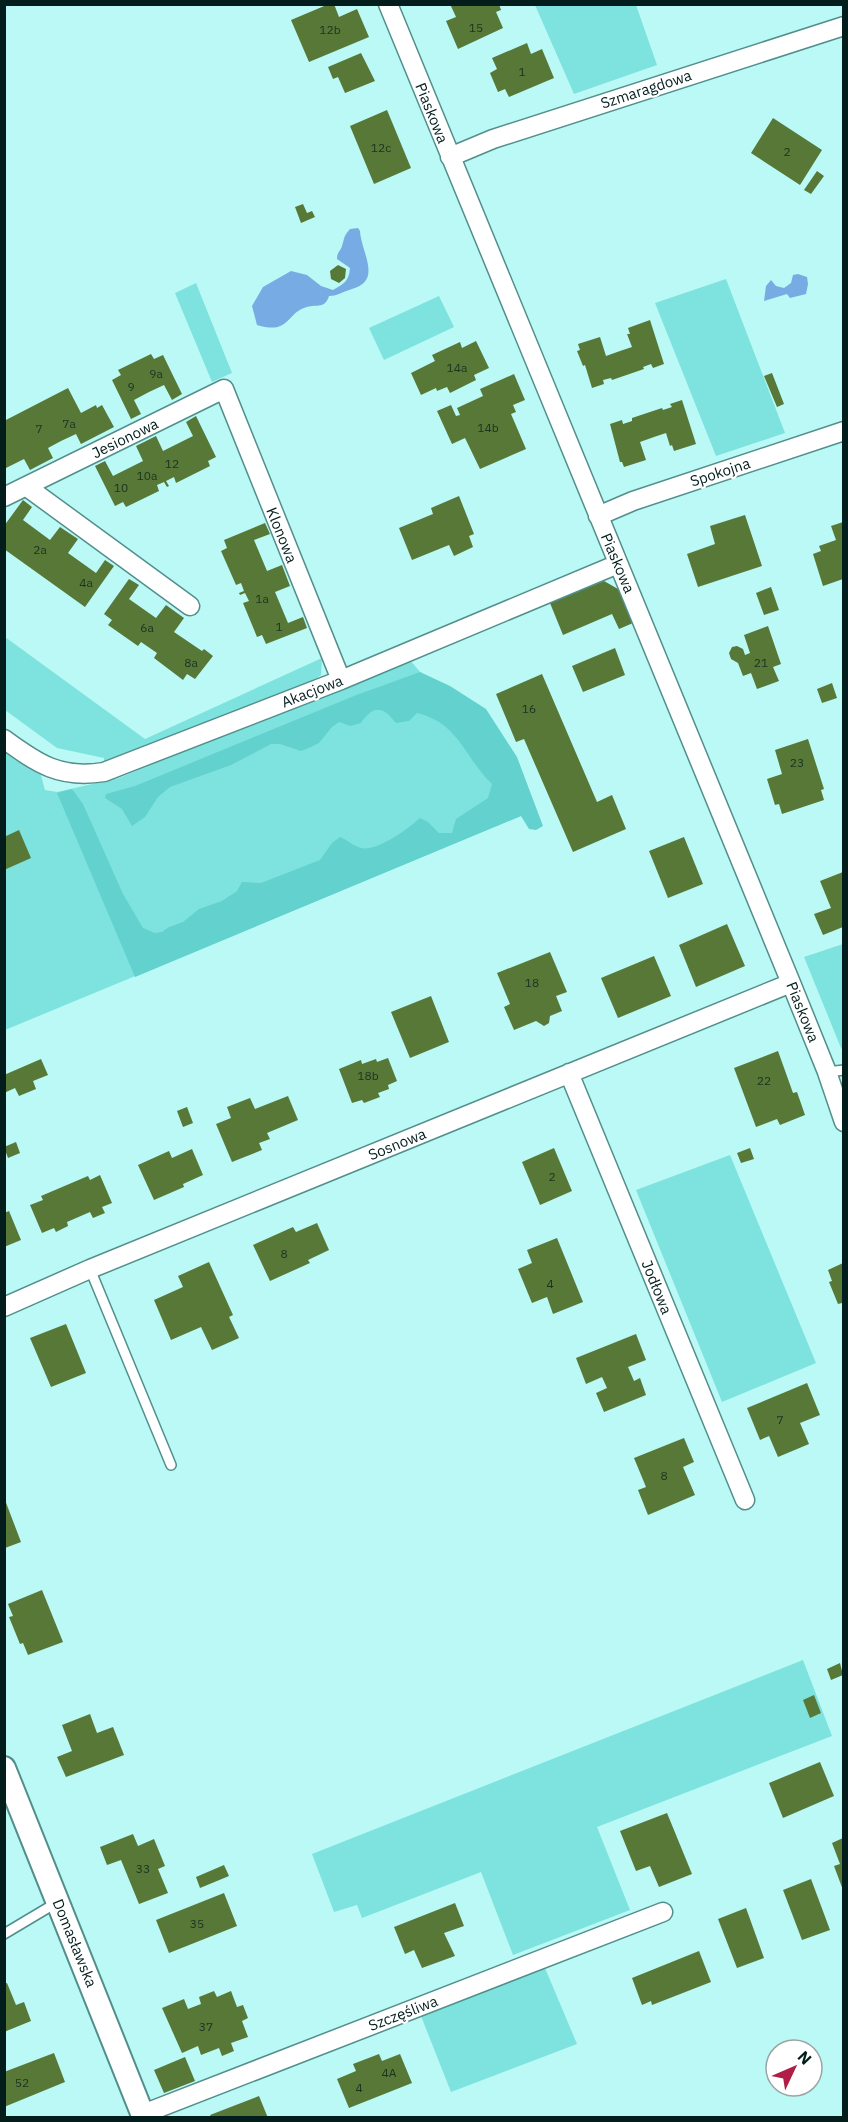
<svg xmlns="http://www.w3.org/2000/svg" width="848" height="2122" font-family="'IBM Plex Sans',sans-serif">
<rect width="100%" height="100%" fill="#baf9f5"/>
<!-- green -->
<path fill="#7ee3de" d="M535,5H636L657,65L574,94Z
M726,279L785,433L716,456L655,303Z
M196,283L232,373L212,382L175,293Z
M439,296L454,327L384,360L369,328Z
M5,637L145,739L322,658L321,675L313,681L104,764V758L57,748L5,710Z
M410,660L467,728L521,816L5,1030L4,747L40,772L45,790L57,792L119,778Z
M843,944H844L843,1050L841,1048L804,957Z
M730,1155L816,1363L722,1402L636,1190Z
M803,1660L832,1736L597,1827L630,1910L513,1955L481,1872L362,1918L357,1905L334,1912L312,1854Z
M545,1968L577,2044L451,2092L421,2016Z"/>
<!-- forest -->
<path fill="#63d1cd" d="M420,672L450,686L486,709L517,757L543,826L536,830L529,829L521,816L135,977L57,793L72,789L83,804L123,894L143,928L155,933L162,932L169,927L183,922L199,909L222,901L237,891L242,882L261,883L320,860L332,843L340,837C348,840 353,846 361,848C377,852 409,828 420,818L428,822L439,833H452L456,819L488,798L492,784C464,757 459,723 417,713L409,721L396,723C393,720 389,714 385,712C375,705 366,715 361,723L350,726L339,722L332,727L319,743L311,747L301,751L280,744H271L231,765L170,787L158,797L145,817L132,826L122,809L105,798L106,794L135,786L354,696Z"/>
<!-- water -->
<path fill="#76abe4" d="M358,228L360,231C361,252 383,281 352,289C344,291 338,296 329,296C325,309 317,304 307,307C285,313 291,335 257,325L252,306L263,287L291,271L307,275L321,286L333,290C344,284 349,281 350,268L337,259C337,252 340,252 342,246C345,237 343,237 350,229Z
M798,274L807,277L808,284L806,294L790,298L787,294L764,301L766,286L771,280L776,286L784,288L791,283L793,275Z"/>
<!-- building -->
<path fill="#577837" d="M329,4H334L339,17L357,9L369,37L309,62L291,20Z
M450,4H499L501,10L496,12L503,28L458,49L446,21L456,17Z
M527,43L531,54L542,49L554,78L509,97L505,89L498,92L490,73L497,69L492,58Z
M361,53L375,81L345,93L338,77L333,79L328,67Z
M387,110L411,168L374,184L350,126Z
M773,118L822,150L800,185L751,153Z
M817,171L824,176L811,194L804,190Z
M303,204L307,213L312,211L315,217L301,223L295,207Z
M338,265L346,269L345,278L339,283L331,279L330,271Z
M650,320L664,364L653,368L651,364L643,367L644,369L612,380L611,378L603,380L604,384L592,388L585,365L583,366L577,351L580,350L578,344L600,337L606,356L620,351L632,347L627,334H630L628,328Z
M476,341L489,368L474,375L476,380L450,393L447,387L437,391L436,388L421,395L411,373L435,361L432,355L460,342L462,348Z
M151,354L154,359L163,355L182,394L172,400L164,385L149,392L134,400L141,414L131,419L112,380L121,375L118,370Z
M772,373L784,404L777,407L764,376Z
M514,374L525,400L513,405L516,412L511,414L526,449L480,469L465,438L452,444L437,411L451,405L456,416L460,415L457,408L483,396L480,389Z
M68,388L81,413L96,405L97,408L102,405L114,427L81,444L76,434L61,441L48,448L53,458L30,470L24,459L4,469V421Z
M682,400L696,444L674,451L672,445L670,446L666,433L654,437L640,442L646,460L624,467L622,462H620L610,424L622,420L623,424L632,421V418L662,408L663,410L672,407L670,404Z
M196,416L216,457L208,461L210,466L176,483L174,477L166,481L169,486L167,487L164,482L157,485L159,491L126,507L123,502L115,506L95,466L105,461L113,476L143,461L136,446L156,436L163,451L193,436L186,422Z
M459,496L474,534L469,536L473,547L454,556L449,545L412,560L399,528L433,514L431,508Z
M23,500L32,507L23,520L50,540L60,527L78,539L68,553L96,573L105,560L114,566L85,607L4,549V526Z
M745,515L762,566L698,587L687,554L715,544L710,526Z
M843,522V579L823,586L813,554L821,551L819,546L836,540L831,526Z
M265,523L270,534L254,540L267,571L282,565L290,586L275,592L288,623L303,617L307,628L266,644L262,635L257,637L243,603L249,601L245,593L240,595L239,593L244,591L241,583L236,585L221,551L227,548L224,540Z
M129,579L139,585L129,599L156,618L166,605L184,618L174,632L202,651L204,649L213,656L195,679L187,674L183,680L154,658L157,653L141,642L138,646L108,625L112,620L104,614Z
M604,581L618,589L633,623L619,629L612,614L563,635L550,603Z
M771,587L779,610L764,615L756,593Z
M768,626L781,664L773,667L779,681L757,689L751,673L743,676L738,663L731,659L729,653L732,647L737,646L743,649L745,655L750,653L744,635Z
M615,648L625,675L583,692L572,666Z
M542,674L597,802L612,795L626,829L573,852L524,739L516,742L496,694Z
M832,683L837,698L822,703L817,689Z
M808,739L824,789L821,790L824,800L782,814L779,804L775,805L767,779L782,774L775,750Z
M19,830L31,858L4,870V837Z
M684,837L703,884L668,898L649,851Z
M843,872V927L823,935L814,914L831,908L820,881Z
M727,924L745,966L696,987L679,945Z
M550,952L567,992L556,996L562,1011L550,1016L549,1023L544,1026L536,1021L514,1030L504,1007L510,1004L497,973Z
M654,956L671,996L618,1018L601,978Z
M431,996L449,1042L410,1058L391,1012Z
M778,1051L793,1093L797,1092L805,1115L780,1125L777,1119L756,1127L734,1068Z
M388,1058L397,1081L388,1085L389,1089L378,1093L380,1097L364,1103L362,1100L352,1103L339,1069L361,1060L362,1064L376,1059L377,1062Z
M41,1059L48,1075L33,1081L36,1089L19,1096L15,1088L4,1093V1075Z
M288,1096L298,1120L267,1133L270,1139L259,1143L262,1150L232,1162L216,1124L231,1118L227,1107L250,1098L255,1109Z
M187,1107L193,1123L183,1127L177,1111Z
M16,1142L20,1153L8,1158L4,1147Z
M554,1148L572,1191L540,1205L522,1162Z
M750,1148L754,1159L741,1163L737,1153Z
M192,1149L203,1175L183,1184L184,1187L154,1200L138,1165L169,1151L172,1158Z
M100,1175L112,1203L102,1207L105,1213L93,1218L90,1212L67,1222L68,1226L56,1232L54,1228L42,1233L30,1205L43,1200L41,1196L88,1176L90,1180Z
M9,1211L21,1240L4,1247V1213Z
M317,1223L329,1250L308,1260L310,1263L270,1281L253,1245L293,1227L296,1232Z
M557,1238L583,1302L553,1314L547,1297L532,1303L518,1269L532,1263L527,1250Z
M209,1262L233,1315L229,1317L239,1338L212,1350L201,1327L171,1340L154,1300L183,1287L178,1276Z
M843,1263V1307L842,1303L838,1304L829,1282L832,1281L828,1270Z
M66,1324L86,1373L51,1387L30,1338Z
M636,1334L646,1360L628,1367L634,1381L640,1378L646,1395L604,1412L596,1393L607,1388L602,1377L586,1384L576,1358Z
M807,1383L820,1415L800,1423L809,1444L778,1457L769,1436L760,1440L747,1408Z
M684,1438L694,1462L683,1467L695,1495L648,1515L638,1490L646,1487L634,1458Z
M5,1500L21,1542L5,1548Z
M42,1590L63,1642L28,1655L23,1643L20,1644L9,1617L13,1616L8,1604Z
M840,1663L843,1675L831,1680L827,1669Z
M814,1695L821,1713L810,1718L803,1700Z
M90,1714L97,1733L113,1727L124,1755L66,1777L57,1757L72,1751L62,1725Z
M820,1762L834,1796L783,1818L769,1783Z
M667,1813L692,1874L659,1887L650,1866L636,1871L620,1831Z
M133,1834L138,1846L154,1839L165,1866L158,1869L168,1893L139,1904L121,1860L107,1865L100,1847Z
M843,1838V1890L834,1866L840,1864L832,1843Z
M224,1865L229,1876L200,1888L196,1877Z
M811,1879L830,1930L802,1940L783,1890Z
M224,1893L237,1926L169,1953L156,1920Z
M455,1903L464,1926L444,1933L455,1956L422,1968L414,1950L405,1954L394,1927Z
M746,1908L764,1958L737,1968L718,1919Z
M699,1951L711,1982L652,2005L651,2001L642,2005L632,1978Z
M7,1983L16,2005L24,2002L31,2021L4,2032V1984Z
M214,1991L217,1997L231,1991L237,2007L243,2005L248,2018L242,2021L248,2037L231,2043L234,2051L222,2056L219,2048L201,2055L198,2046L182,2053L162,2008L184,1999L188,2009L201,2004L199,1997Z
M54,2053L65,2082L4,2107V2072Z
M379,2054L382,2061L400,2054L412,2083L349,2108L337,2079L356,2071L353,2064Z
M185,2057L195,2081L164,2093L154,2070Z
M259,2096L268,2118H212L210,2115Z"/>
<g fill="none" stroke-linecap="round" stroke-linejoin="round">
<defs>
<path id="service" d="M827,1072L844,1070
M90,1269L171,1465
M4,1934L56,1903"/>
<path id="minor" d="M388,4L791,983L827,1072L844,1122
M450,157L493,139L844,26
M27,487L190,606
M4,497L224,389L341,680
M598,516L633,501L844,431
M4,739C38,764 60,779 104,772L341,680L618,564
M569,1073L745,1500
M4,1307L90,1269L791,983
M143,2114L663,1912"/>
<path id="tertiary" d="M4,1768L144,2118"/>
</defs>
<!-- service casing -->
<use href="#service" stroke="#528f8c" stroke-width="12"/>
<!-- minor casing -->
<use href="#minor" stroke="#528f8c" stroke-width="21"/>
<!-- tertiary casing -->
<use href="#tertiary" stroke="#528f8c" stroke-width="26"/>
<!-- service -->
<use href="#service" stroke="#fff" stroke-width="9"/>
<!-- minor -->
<use href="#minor" stroke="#fff" stroke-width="18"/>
<!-- tertiary -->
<use href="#tertiary" stroke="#fff" stroke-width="22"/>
</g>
<g text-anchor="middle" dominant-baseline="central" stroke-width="4.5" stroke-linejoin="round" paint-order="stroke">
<!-- number labels -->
<g font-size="12" fill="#183423">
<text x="476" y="27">15</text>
<text x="330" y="29">12b</text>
<text x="522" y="71">1</text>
<text x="381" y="147">12c</text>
<text x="787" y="151">2</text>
<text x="457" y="367">14a</text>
<text x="156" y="373">9a</text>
<text x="131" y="386">9</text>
<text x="69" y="423">7a</text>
<text x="488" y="427">14b</text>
<text x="39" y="428">7</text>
<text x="172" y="463">12</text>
<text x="147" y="475">10a</text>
<text x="121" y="487">10</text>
<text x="40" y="549">2a</text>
<text x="86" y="582">4a</text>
<text x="262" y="598">1a</text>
<text x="279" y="626">1</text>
<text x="147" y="627">6a</text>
<text x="191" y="662">8a</text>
<text x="761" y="662">21</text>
<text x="529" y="708">16</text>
<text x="797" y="762">23</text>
<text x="532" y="982">18</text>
<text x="368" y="1075">18b</text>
<text x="764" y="1080">22</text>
<text x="552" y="1176">2</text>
<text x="284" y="1253">8</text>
<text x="550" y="1283">4</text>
<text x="780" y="1419">7</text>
<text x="664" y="1475">8</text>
<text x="143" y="1868">33</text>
<text x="197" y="1923">35</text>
<text x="206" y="2026">37</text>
<text x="389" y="2072">4A</text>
<text x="22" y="2082">52</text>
<text x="359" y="2087">4</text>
</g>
<!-- street labels -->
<g font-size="15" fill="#031d1c" stroke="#fff">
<text transform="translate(646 89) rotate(-18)">Szmaragdowa</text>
<text transform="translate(432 113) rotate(68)">Piaskowa</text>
<text transform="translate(125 438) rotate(-26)">Jesionowa</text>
<text transform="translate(720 472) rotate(-18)">Spokojna</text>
<text transform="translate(282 535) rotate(68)">Klonowa</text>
<text transform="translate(618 563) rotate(67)">Piaskowa</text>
<text transform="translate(312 691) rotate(-21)">Akacjowa</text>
<text transform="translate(803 1012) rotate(68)">Piaskowa</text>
<text transform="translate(397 1144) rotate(-22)">Sosnowa</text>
<text transform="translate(657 1287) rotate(68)">Jodłowa</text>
<text transform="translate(75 1943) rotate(68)">Domasławska</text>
<text transform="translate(403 2013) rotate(-21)">Szczęśliwa</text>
</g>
</g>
<!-- border -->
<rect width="848" height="2122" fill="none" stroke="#031d1c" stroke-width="12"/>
<!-- north arrow -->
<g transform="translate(794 2068) rotate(46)"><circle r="28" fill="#ffffff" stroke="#9aa5a4" stroke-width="1.5"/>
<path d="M0-4.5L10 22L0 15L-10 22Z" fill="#b01e47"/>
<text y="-9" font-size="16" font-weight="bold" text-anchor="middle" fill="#031d1c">N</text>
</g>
</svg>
